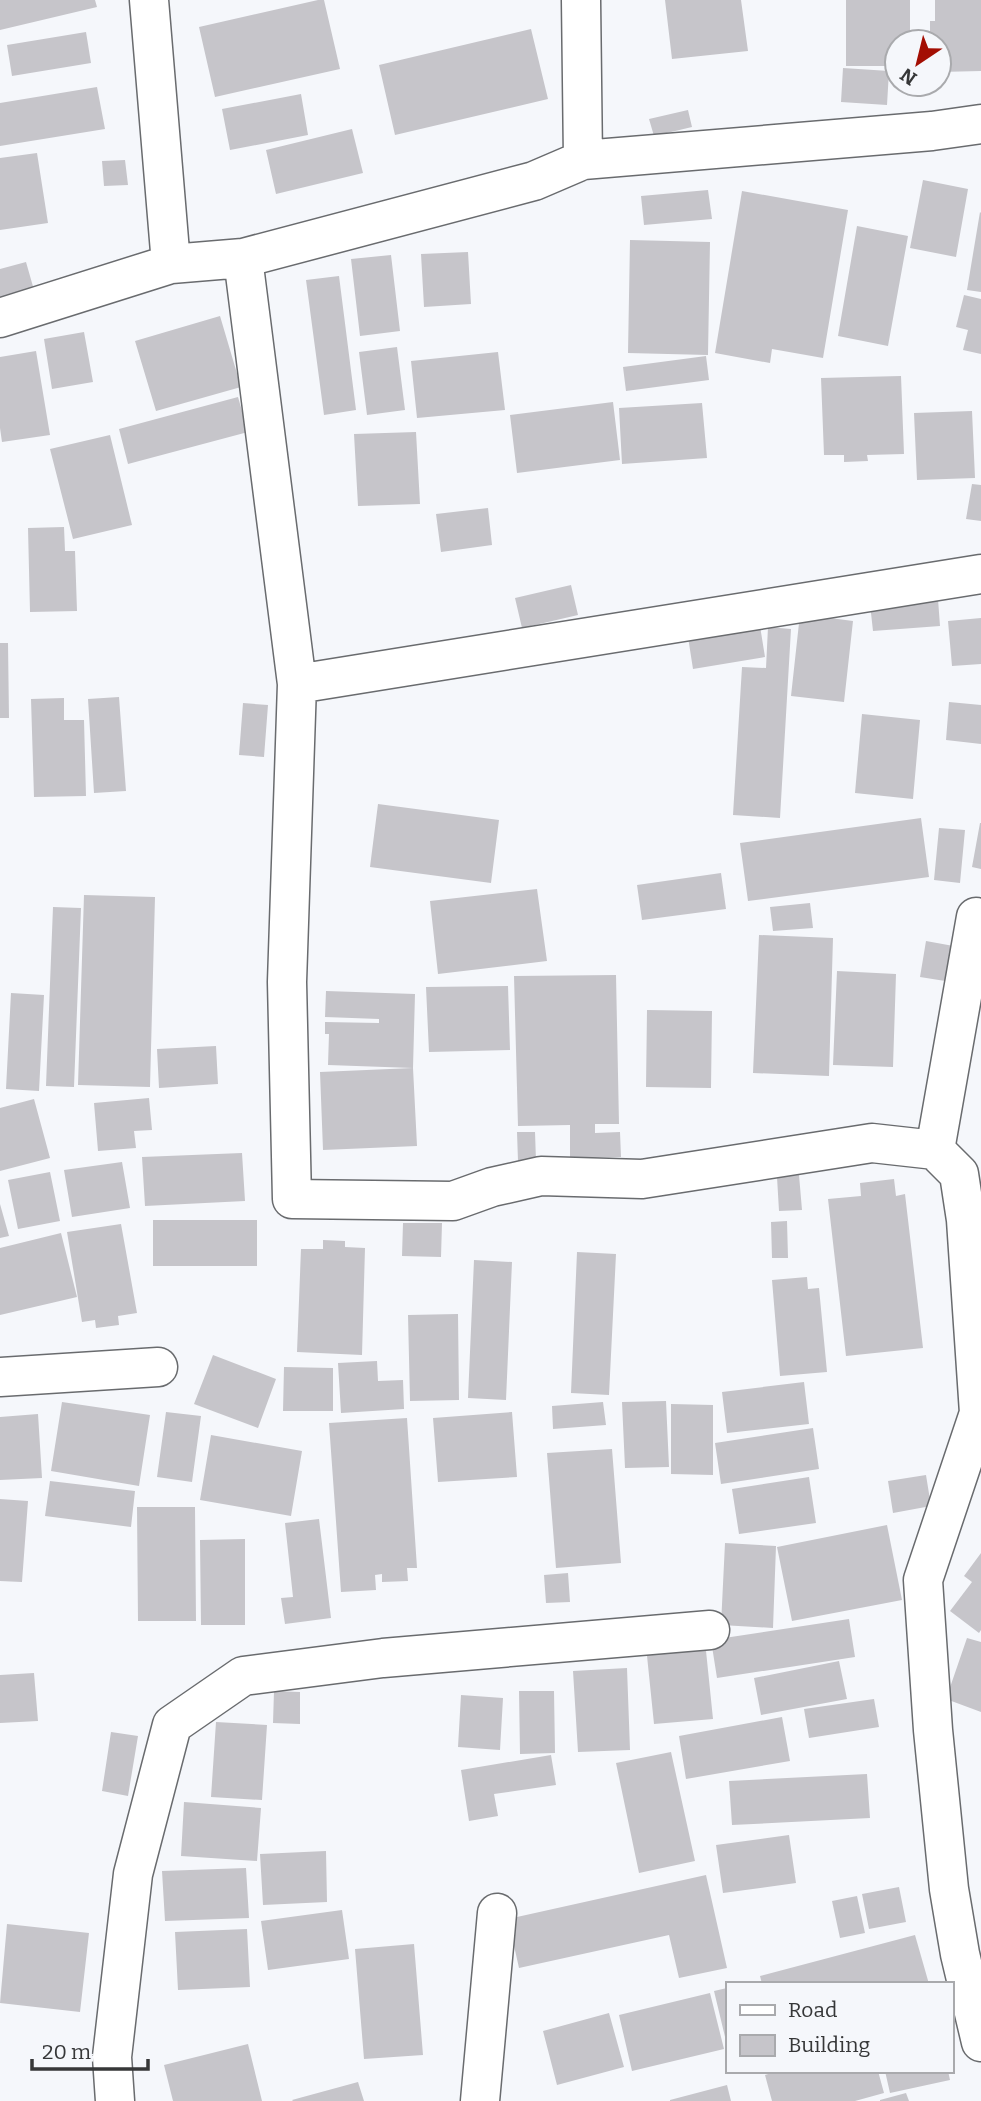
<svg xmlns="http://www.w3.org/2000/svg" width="981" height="2101" font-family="Bitter,serif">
<rect width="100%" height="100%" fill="#f5f7fb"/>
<!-- building -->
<path fill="#c6c5ca" d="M0,0H95L97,7L0,30Z
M318,0H324L340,69L215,97L199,27Z
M665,0H741L748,51L672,59Z
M846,0H910V42H897V66H846Z
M935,0H981V71L939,72V42H925L924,31H930V21H935Z
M531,29L548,99L395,135L379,65Z
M86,32L91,63L12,76L7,45Z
M843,68L889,71L887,105L841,102Z
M97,87L105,129L0,146V103Z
M301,94L308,135L230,150L222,109Z
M688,110L692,127L654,136L649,119Z
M352,129L363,173L276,194L266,150Z
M37,153L48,223L0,230V158Z
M125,160L128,185L104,186L102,161Z
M923,180L968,189L956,257L910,248Z
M708,190L712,219L644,225L641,196Z
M742,191L848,210L823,358L772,349L770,363L715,353Z
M980,212L981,213V292L967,290Z
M857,226L908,236L888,346L838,336Z
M630,240L710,242L708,355L628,353Z
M468,252L471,304L424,307L421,254Z
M391,255L400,331L360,336L351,259Z
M26,262L34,290L0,299V269Z
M339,276L356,410L324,415L306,280Z
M964,295L981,299V354L963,350L968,330L956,327Z
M220,316L241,387L156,411L135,341Z
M84,332L93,382L52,389L44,339Z
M397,347L405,410L367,415L359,352Z
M36,351L50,435L2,442L0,428V357Z
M498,352L505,410L417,418L411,361Z
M706,356L709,380L626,391L623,367Z
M901,376L904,454L867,455L868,461L844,462V455H824L821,378Z
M238,397L248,432L128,464L119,429Z
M613,402L620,460L517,473L510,415Z
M702,403L707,458L622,464L619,408Z
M972,411L975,478L917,480L914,413Z
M416,432L420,504L358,506L354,434Z
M110,435L132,525L73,539L50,449Z
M972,484L981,485V521L966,519Z
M488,508L492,545L441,552L436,514Z
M64,527L65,551H75L77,611L30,612L28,528Z
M571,585L578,615L522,628L515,598Z
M938,599L940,626L873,631L870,604Z
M800,614L853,621L844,702L791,696Z
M981,618V664L952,666L948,621Z
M760,626L765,657L693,669L688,637Z
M768,627L791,629L780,818L733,815L742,667L766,668Z
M0,643H8L9,718H0Z
M119,697L126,791L94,793L88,699Z
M64,698V720H84L86,796L34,797L31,699Z
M949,702L981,705V744L946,740Z
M243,703L268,705L264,757L239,755Z
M862,714L920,720L913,799L855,793Z
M378,804L499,820L491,883L370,867Z
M921,818L929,877L748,901L740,843Z
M980,823H981V869L972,867Z
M939,828L965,830L960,883L934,880Z
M721,873L726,909L642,920L637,885Z
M537,889L547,961L438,974L430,901Z
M84,895L155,897L150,1087L78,1085Z
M810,903L813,928L773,931L770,907Z
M53,907L81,908L74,1087L46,1086Z
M759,935L833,938L829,1076L753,1073Z
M926,941L970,949L964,984L920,977Z
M837,971L896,974L893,1067L833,1065Z
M616,975L619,1124H595V1133L620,1132L621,1157L570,1158V1125L518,1126L514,976Z
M508,986L510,1050L429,1052L426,987Z
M326,991L415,994L413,1068L328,1065L329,1034H325V1022L379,1023V1019L325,1017Z
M11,993L44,995L39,1091L6,1089Z
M647,1010L712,1011L711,1088L646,1087Z
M216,1046L218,1084L159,1088L157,1049Z
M413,1068L417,1146L323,1150L320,1072Z
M149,1098L152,1130L134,1131L136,1148L98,1151L94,1103Z
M34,1099L50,1158L0,1171V1108Z
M517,1132H535L536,1161H518Z
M242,1153L245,1201L145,1206L142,1157Z
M122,1162L130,1208L72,1217L64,1170Z
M50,1172L60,1221L18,1229L8,1180Z
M799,1175L802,1210L779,1211L777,1177Z
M894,1179L896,1196L905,1194L923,1348L846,1356L828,1199L861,1196L860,1183Z
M0,1204L9,1236L0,1238Z
M153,1220H257V1266H153Z
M787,1221L788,1258H772L771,1222Z
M403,1223H442L441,1257L402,1256Z
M121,1224L137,1313L118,1316L119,1325L96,1328L95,1320L82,1322L67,1232Z
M61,1233L77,1297L0,1315V1248Z
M323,1240L345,1241V1247L365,1248L362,1355L297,1352L301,1249H323Z
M577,1252L616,1254L609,1395L571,1393Z
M474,1260L512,1262L506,1400L468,1398Z
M807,1277L808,1289L819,1288L827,1372L780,1376L772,1280Z
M458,1314L459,1400L410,1401L408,1315Z
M213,1355L276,1379L258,1428L194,1404Z
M377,1361L378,1381L403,1380L404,1409L341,1413L338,1363Z
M284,1367L333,1368V1411H283Z
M804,1382L809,1424L727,1433L722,1392Z
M666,1401L669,1467L625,1468L622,1402Z
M62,1402L150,1415L139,1486L51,1471Z
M603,1402L606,1425L553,1429L552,1406Z
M671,1404L713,1405V1475L671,1474Z
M166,1412L201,1416L192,1482L157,1477Z
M512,1412L517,1477L438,1482L433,1418Z
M38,1414L42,1478L0,1480V1417Z
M407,1418L417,1568H407L408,1581L382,1582V1574L375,1575L376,1590L341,1592L329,1423Z
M813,1428L819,1469L721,1484L715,1443Z
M211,1435L302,1451L291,1516L200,1500Z
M612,1449L621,1563L556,1568L547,1453Z
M926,1475L931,1506L893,1513L888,1481Z
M809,1477L816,1523L739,1534L732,1489Z
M50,1481L135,1491L131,1527L45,1516Z
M0,1499L28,1501L22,1582L0,1581Z
M137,1507H195L196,1621H138Z
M319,1519L331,1618L285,1624L281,1598L293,1597L285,1523Z
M887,1525L902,1600L792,1621L777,1547Z
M245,1539V1625H201L200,1540Z
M725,1543L776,1546L773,1628L721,1625Z
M981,1553V1630L979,1633L950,1611L972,1582L964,1576Z
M568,1573L570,1602L546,1603L544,1575Z
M849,1619L855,1657L717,1678L711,1640Z
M967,1638L981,1642V1712L946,1699Z
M705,1641L713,1719L654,1724L646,1646Z
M839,1661L847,1699L761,1715L754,1678Z
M627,1668L630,1750L578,1752L573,1671Z
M34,1673L38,1721L0,1723V1675Z
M274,1691L300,1692V1724L273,1723Z
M519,1691H554L555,1753L520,1754Z
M461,1695L503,1698L500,1750L458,1747Z
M874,1699L879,1727L809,1738L804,1709Z
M782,1717L790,1761L686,1779L679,1736Z
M216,1722L267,1725L262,1800L211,1797Z
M111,1732L138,1736L128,1796L102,1791Z
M671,1752L695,1861L639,1873L616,1763Z
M551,1755L556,1785L494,1794L498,1816L469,1821L461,1770Z
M867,1774L870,1818L732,1825L729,1781Z
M184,1802L261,1808L257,1861L181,1856Z
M789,1835L796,1883L723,1893L716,1845Z
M326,1851L327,1902L263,1905L260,1854Z
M246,1868L249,1918L165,1921L162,1871Z
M706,1875L727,1968L679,1978L669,1935L519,1968L508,1919Z
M899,1887L906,1922L869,1929L862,1894Z
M857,1896L865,1933L840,1938L832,1901Z
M342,1910L349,1959L268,1970L261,1921Z
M7,1924L89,1933L80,2012L0,2003Z
M247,1929L250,1987L178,1990L175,1932Z
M915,1935L929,1984H762L760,1976Z
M414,1944L423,2055L364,2059L355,1949Z
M727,1988V2041H726L714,1991Z
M710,1993L724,2049L632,2071L619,2015Z
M609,2013L624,2067L557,2085L543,2031Z
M248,2044L262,2101H173L164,2065Z
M778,2071H878L884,2093L855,2101H772L765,2075Z
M885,2071H948L950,2080L890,2093Z
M358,2082L364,2101H293L292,2100Z
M727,2085L731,2101H670V2100Z
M906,2093L909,2101H880V2100Z"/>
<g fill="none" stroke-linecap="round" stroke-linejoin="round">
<defs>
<path id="minor" d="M149,0L171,264
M581,0L583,160
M243,258L297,684L287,982L292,1199L453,1201L492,1187L541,1176L642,1179L872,1143L935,1150L959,1174L966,1220L979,1413L923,1580L933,1730L949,1889L960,1954L981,2042
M0,318L171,264L243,258L534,181L583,160L932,131L981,124
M297,684L981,574
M935,1150L976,917L981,919
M0,1377L158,1367
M115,2101L112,2057L133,1874L172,1725L243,1676L383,1658L710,1630
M480,2101L497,1913"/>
</defs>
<!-- minor casing -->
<use href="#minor" stroke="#696b6e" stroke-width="41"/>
<!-- minor -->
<use href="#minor" stroke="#fff" stroke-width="38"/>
</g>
<!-- legend -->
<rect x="726" y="1982" width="228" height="91" fill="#f5f7fb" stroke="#a9aaad" stroke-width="2"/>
<rect x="740" y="2005" width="35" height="10" fill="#ffffff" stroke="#a9aaad" stroke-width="2"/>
<text x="788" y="2017" font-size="21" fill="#363738">Road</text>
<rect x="740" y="2035" width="35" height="21" fill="#c6c5ca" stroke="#a9aaad" stroke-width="2"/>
<text x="788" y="2052" font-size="21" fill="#363738">Building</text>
<!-- north arrow -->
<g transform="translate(918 63) rotate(215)"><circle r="33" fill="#f5f7fb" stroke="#a9aaad" stroke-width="2"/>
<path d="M0-5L12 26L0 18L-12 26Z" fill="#a30e03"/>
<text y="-10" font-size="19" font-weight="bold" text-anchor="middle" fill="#363738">N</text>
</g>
<!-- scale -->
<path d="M32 2059v10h116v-10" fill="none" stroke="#363738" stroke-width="3.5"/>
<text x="42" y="2059" font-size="21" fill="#363738" stroke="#f5f7fb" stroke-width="5" paint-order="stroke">20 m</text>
</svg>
